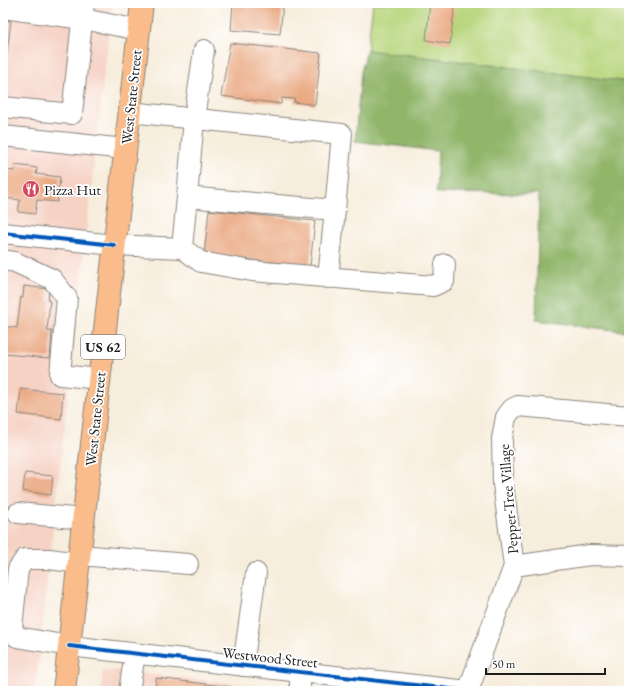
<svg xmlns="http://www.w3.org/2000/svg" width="632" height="694" font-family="'EB Garamond',serif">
<rect width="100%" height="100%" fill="#fff"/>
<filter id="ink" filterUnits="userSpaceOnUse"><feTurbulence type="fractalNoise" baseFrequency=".025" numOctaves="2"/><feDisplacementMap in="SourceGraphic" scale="8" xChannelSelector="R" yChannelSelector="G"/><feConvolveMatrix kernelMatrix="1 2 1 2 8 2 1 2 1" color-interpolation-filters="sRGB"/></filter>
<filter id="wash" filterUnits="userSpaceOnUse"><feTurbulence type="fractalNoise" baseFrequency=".012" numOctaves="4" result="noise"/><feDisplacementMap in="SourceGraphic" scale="16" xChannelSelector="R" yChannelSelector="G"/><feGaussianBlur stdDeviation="0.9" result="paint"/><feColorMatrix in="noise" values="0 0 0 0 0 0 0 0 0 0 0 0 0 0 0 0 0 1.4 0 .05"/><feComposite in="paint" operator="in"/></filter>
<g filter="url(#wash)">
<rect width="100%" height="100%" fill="#f7eddc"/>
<!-- built -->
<path fill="#f6d2c4" d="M3,3H112L35,691H3Z
M116,670L303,691H101L103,672Z"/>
<!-- green -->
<path fill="#b7d57b" stroke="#6a784c" d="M373,3H629V82L367,50Z"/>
<!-- forest -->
<path fill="#91b66b" stroke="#566944" d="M367,50L629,82V332L536,320L539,194L436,193L438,151L355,141L361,72Z"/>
<g id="blocks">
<!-- building -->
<path fill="#eaa982" d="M233,3H283L280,34L231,30Z
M430,3H455L450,44L426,40Z
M3,20L11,21L4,76H3Z
M230,43L321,53L315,105L294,102L295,99L282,98L281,104L221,96Z
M15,165L37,168L36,174L60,177L57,202L37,200L35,214L18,212L20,200L3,198L4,170L14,171Z
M209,210L315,221L310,266L204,255Z
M24,286L49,289L48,301H50L47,331H52L50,358L3,354V326L17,328L21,297L23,298Z
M21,389L63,393L61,419L18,414Z
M25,473L53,476L51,495L23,491Z
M156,678L232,687L231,691H155Z"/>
</g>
</g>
<g filter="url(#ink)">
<use href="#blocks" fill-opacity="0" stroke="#8a847c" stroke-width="1"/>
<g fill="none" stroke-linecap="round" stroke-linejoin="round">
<defs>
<path id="minor" d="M3,8L83,19L139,30
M3,107L72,114L84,3
M3,136L125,149
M187,197L194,119L204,50
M3,233L114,245L182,248L187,197L335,210L342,134L129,112
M182,248L201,262L252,271L433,286L444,281L445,264
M3,260L15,262L52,279L67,298L60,375L100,379
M328,278L335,210
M629,416L518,406L512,409L506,417L502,439L503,484L514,566L590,555L629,556
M18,513L84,519
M80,555L188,564
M79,563L49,559H25L18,569L12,628L17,637L69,646L468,691
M243,666L256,573
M129,691L135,654
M300,691V672
M468,691L514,566"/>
<path id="highway" d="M64,691L142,3"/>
</defs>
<!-- minor casing -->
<use href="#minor" stroke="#8a847c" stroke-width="22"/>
<!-- highway casing -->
<use href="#highway" stroke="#8a847c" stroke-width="24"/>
<!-- minor -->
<use href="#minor" stroke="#fff" stroke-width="20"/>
<!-- highway -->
<use href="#highway" stroke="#f9bc8a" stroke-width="22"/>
<defs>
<path id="cycleway" d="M3,233L114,245
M69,646L468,691"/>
</defs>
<!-- cycleway casing -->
<use href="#cycleway" stroke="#fff" stroke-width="6"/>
<!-- cycleway -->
<use href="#cycleway" stroke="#0057b8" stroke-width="4"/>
</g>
</g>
<!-- icons -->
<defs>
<symbol id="restaurant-disc" viewBox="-11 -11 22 22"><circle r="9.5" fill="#d1495b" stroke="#fff"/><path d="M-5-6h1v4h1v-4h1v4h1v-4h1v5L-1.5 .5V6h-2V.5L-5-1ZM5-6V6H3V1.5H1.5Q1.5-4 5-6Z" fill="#fff"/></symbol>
</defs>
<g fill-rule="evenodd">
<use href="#restaurant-disc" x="21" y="179" width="20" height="20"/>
</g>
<g text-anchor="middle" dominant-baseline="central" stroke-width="3.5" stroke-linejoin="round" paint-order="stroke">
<!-- shield labels -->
<rect fill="#fff" stroke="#606060" stroke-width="1" x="81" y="335" width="44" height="24" rx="3"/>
<g font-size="14" font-weight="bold" fill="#1c1c1c">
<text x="103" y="347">US 62</text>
</g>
<!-- street labels -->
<g font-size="15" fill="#1c1c1c" stroke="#fff">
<text transform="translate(131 97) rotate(-84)">West State Street</text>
<text transform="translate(95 419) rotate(-84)">West State Street</text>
<text transform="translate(508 499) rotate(-95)">Pepper-Tree Village</text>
<text transform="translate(270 657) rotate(6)">Westwood Street</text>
</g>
<!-- poi labels -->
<g font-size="15" fill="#1c1c1c" stroke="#fff" text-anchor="start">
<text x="44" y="189">Pizza Hut</text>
</g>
</g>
<!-- margin -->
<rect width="632" height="694" fill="none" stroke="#fff" stroke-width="16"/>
<!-- scale -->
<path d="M486 668v6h119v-6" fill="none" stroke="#1c1c1c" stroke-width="2"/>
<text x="492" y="668" font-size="12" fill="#1c1c1c" stroke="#ffffff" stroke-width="3" paint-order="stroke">50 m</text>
</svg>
